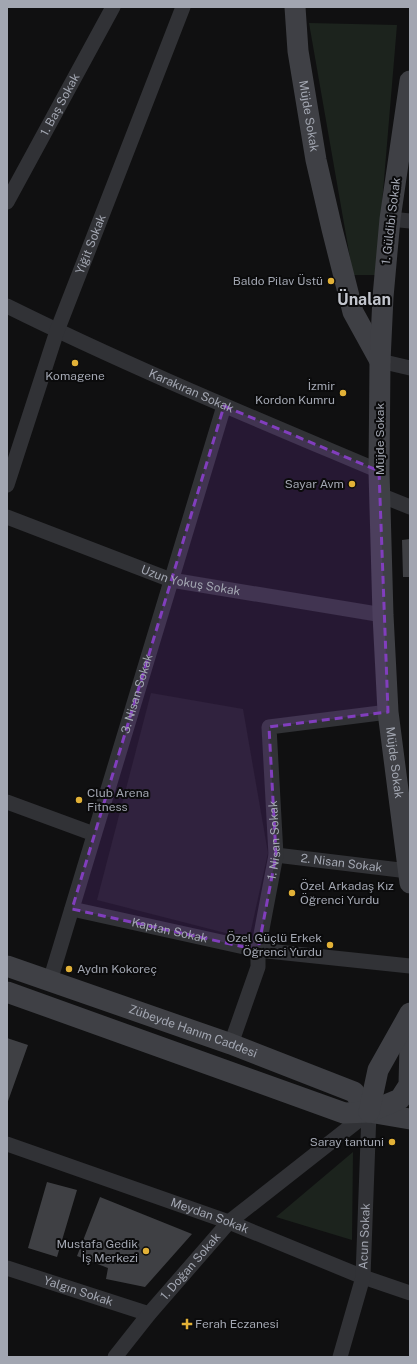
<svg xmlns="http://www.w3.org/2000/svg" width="417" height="1364" font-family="'Public Sans',sans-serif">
<rect width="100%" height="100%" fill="#101011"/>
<!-- built -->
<path fill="#1c1c1e" d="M151,693L243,709L268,853L249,939L97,900Z"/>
<!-- park -->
<path fill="#1c231d" d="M309,23L397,25L376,275H353Z
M353,1152L352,1240L276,1217Z"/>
<!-- building -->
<path fill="#3f4044" d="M410,539V577H403L402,540Z
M7,1038L28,1045L7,1104Z
M47,1182L77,1190L57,1257L28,1248Z
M100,1197L192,1234L145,1287L106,1279L108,1268L77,1256Z"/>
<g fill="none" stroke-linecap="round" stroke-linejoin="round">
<!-- street -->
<g stroke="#313236" stroke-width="15">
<path id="s1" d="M7,202L113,7"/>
<path d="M390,219L410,221"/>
<path id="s2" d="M7,306C128,366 254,418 379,471"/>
<path d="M380,361L410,368"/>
<path id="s3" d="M7,485L57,331L183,7"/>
<path d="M380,495L410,507"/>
<path id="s4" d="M7,517L171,580L383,615"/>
<path d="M7,802L94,834"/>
<path id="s5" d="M276,855L408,871"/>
<path id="s6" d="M72,909L258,950L410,966"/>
<path id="s7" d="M50,981L224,406"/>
<path id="s8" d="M231,1044L258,967V950L276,855L269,727L388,712"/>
<path id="s9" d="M7,1144L229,1222L363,1277L410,1293"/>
<path id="s10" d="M7,1268L149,1314"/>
<path id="s11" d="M115,1357L149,1314L229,1222L369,1112"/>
<path id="s12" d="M340,1357L363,1277L369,1112"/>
</g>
<!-- secondary -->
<g stroke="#3f4045" stroke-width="21">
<path id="s13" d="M295,7L298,51L316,160L332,229L353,312L380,361"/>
<path id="s14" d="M410,81L390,219L383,297L380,361L379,471L383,615L388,712L410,883"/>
<path id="s15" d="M7,966L231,1044L354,1092L369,1112L410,1119"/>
<path d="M7,992L344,1113L369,1112L400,1099L409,1085L410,1045"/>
<path d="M369,1112L378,1070L410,1013"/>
</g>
</g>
<!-- marked area -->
<path fill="#813ebd" fill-opacity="0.2" stroke="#813ebd" stroke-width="3" stroke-dasharray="8 5" stroke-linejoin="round" d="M224,406L379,471L388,712L269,727L276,855L258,950L72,909Z"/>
<!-- markers -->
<g fill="#e2b137" stroke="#0b0b0c" stroke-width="1.5">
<circle cx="331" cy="281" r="4"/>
<circle cx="75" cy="363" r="4"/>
<circle cx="343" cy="393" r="4"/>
<circle cx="352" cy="484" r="4"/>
<circle cx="79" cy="800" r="4"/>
<circle cx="292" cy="893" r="4"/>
<circle cx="330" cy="945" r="4"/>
<circle cx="69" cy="969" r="4"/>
<circle cx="392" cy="1142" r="4"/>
<circle cx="146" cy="1251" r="4"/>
<path d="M185 1318h4v4h4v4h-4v4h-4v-4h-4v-4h4z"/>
</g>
<g text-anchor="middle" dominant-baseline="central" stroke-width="4" stroke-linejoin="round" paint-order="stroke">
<!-- street labels -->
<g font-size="12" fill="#a2a6b1" stroke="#0b0b0c">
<text stroke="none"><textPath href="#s1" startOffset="111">1. Baş Sokak</textPath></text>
<text stroke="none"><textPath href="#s13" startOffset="110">Müjde Sokak</textPath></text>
<text transform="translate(391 221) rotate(-83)">1. Güldibi Sokak</text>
<text stroke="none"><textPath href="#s3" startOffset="255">Yiğit Sokak</textPath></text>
<text stroke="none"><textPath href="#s2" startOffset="203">Karakıran Sokak</textPath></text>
<text transform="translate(380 439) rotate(-90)">Müjde Sokak</text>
<text stroke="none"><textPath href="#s4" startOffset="195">Uzun Yokuş Sokak</textPath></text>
<text stroke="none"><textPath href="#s7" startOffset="300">3. Nisan Sokak</textPath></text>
<text stroke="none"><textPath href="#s14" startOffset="684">Müjde Sokak</textPath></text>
<text stroke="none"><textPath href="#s8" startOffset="210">1. Nisan Sokak</textPath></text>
<text stroke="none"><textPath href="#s5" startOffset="66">2. Nisan Sokak</textPath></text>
<text stroke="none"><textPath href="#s6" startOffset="100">Kaptan Sokak</textPath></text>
<text stroke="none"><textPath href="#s15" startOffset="197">Zübeyde Hanım Caddesi</textPath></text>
<text stroke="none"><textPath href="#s9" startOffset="215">Meydan Sokak</textPath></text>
<text stroke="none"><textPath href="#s12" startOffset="124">Acun Sokak</textPath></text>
<text stroke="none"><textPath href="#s11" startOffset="118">1. Doğan Sokak</textPath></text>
<text stroke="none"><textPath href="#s10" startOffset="75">Yalgın Sokak</textPath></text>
</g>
<!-- poi labels -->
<g font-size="12" fill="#a2a6b1" stroke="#0b0b0c" text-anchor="end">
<text x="323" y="281">Baldo Pilav Üstü</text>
<text x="75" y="376" text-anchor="middle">Komagene</text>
<text x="335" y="386">İzmir<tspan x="335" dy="14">Kordon Kumru</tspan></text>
<text x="344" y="484">Sayar Avm</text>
<text x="87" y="793" text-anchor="start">Club Arena<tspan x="87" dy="14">Fitness</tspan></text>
<text x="300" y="886" text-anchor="start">Özel Arkadaş Kız<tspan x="300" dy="14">Öğrenci Yurdu</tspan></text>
<text x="322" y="938">Özel Güçlü Erkek<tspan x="322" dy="14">Öğrenci Yurdu</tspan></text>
<text x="77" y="969" text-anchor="start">Aydın Kokoreç</text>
<text x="384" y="1142">Saray tantuni</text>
<text x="138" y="1244">Mustafa Gedik<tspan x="138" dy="14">İş Merkezi</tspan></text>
<text x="195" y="1324" text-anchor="start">Ferah Eczanesi</text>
</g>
<!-- district labels -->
<g font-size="16" font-weight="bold" fill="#c2c5cd" stroke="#0b0b0c">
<text x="364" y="299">Ünalan</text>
</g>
</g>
<!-- border -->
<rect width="417" height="1364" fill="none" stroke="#a2a6b1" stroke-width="16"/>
</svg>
